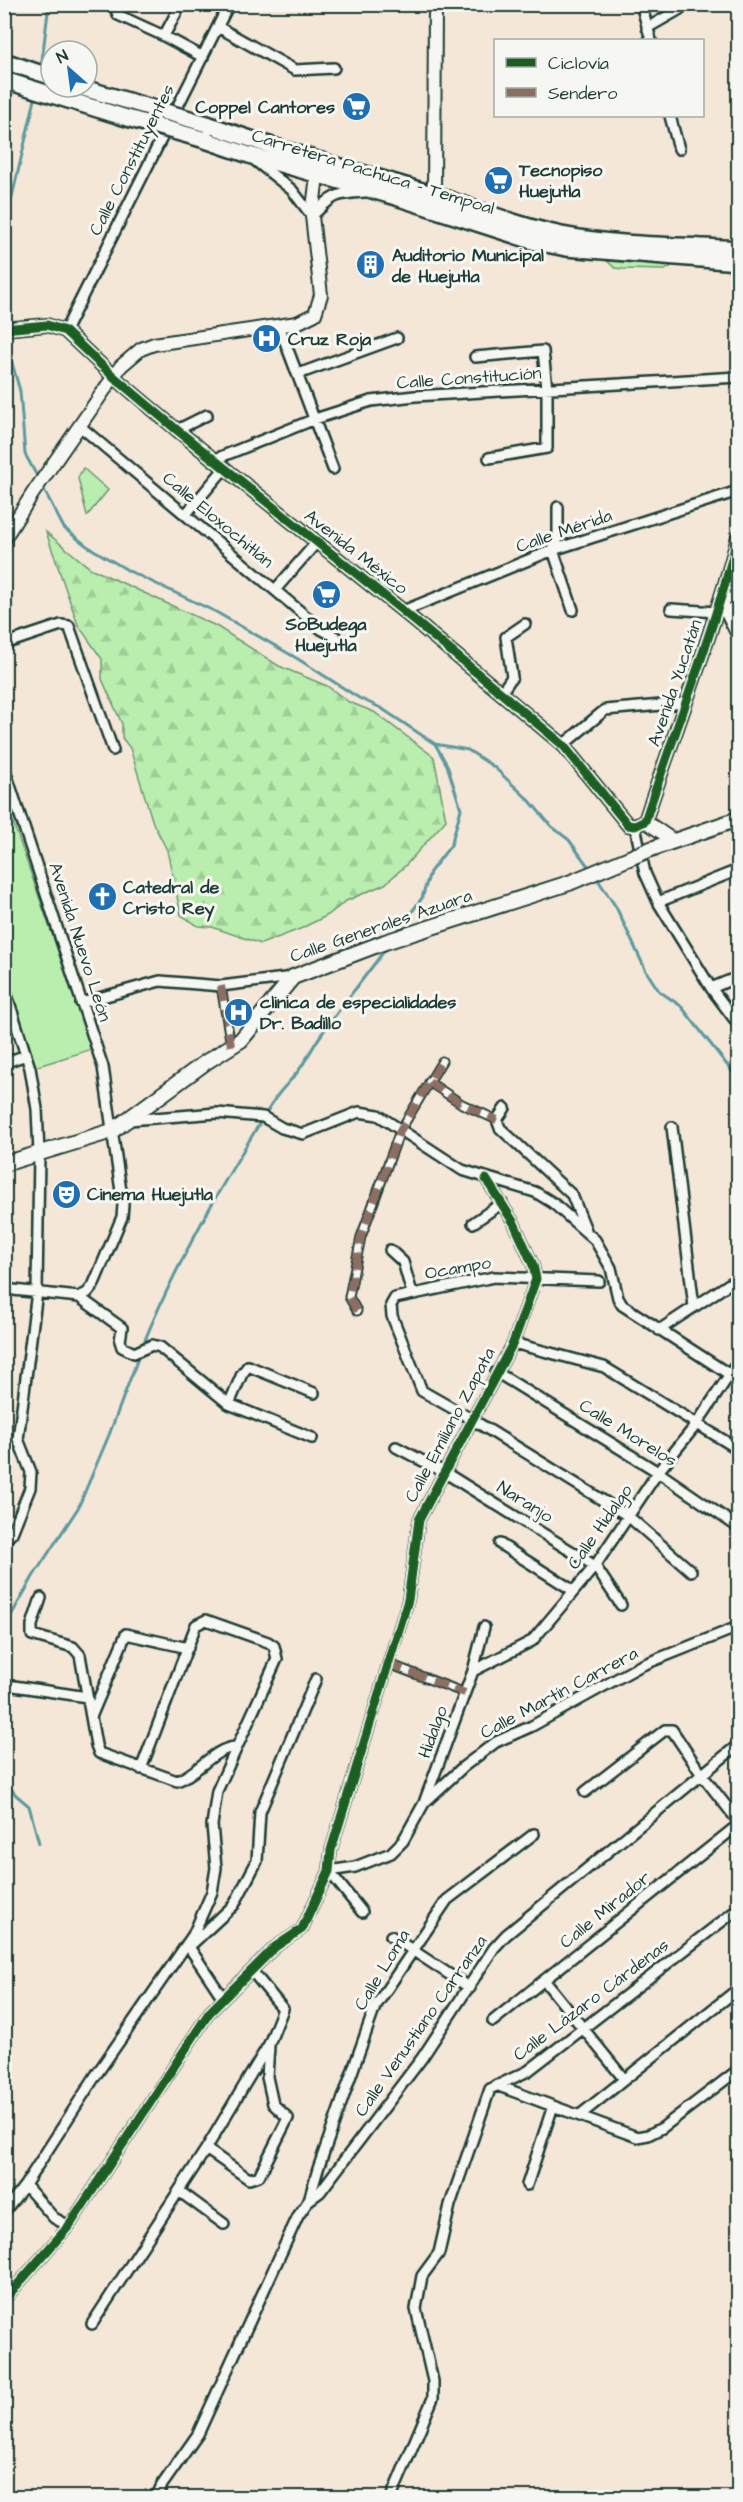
<svg xmlns="http://www.w3.org/2000/svg" width="743" height="2502" font-family="'Architects Daughter',sans-serif">
<defs>
<pattern id="forest-firs" width="22" height="20" patternUnits="userSpaceOnUse" patternTransform="scale(1.5)"><rect width="22" height="20" fill="#b9eeaf"/><path d="M5 1l3.5 6h-7zM16 11l3.5 6h-7z" fill="#9fcd97"/></pattern>
</defs>
<rect width="100%" height="100%" fill="#f4e7d8"/>
<filter id="ink" filterUnits="userSpaceOnUse"><feTurbulence type="fractalNoise" baseFrequency=".0167" numOctaves="2"/><feDisplacementMap in="SourceGraphic" scale="12" xChannelSelector="R" yChannelSelector="G"/><feConvolveMatrix kernelMatrix="1 2 1 2 8 2 1 2 1" color-interpolation-filters="sRGB"/></filter>
<g filter="url(#ink)">
<!-- green -->
<path fill="#b9eeaf" stroke="#6c9672" stroke-width="1.5" d="M607,261L673,265L665,270L623,269L615,268Z
M83,468L108,490L87,516L78,478Z
M4,796L92,1049L32,1068L5,977Z"/>
<!-- forest -->
<path fill="url(#forest-firs)" stroke="#6c9672" stroke-width="1.5" d="M46,532L90,568L216,626L279,666L327,686L349,702L374,712L434,757L446,820L405,866L385,884L346,901L328,915L300,929L261,944L212,927L198,926L181,915L167,850L153,823L130,748L122,738V724L102,679V659L78,625Z"/>
<g fill="none" stroke-linecap="round" stroke-linejoin="round">
<!-- stream -->
<path stroke="#5d989f" stroke-width="3" d="M41,68L49,4
M4,231L36,95
M4,335L20,391L25,454L38,478
M4,402L8,360
M42,486L64,528L87,546L129,571L216,612L298,659L359,698L381,708L435,744L468,750L494,767L530,801L551,826L569,840L590,869
M596,877L616,907L646,971L659,991L681,1006L738,1079
M397,932L422,898L430,872L451,845L461,809L447,765L435,744
M142,1347C177,1261 224,1180 273,1102C280,1090 291,1081 299,1070C307,1059 313,1046 321,1035C342,1005 365,977 387,947
M4,1628L34,1575L78,1508L109,1435L140,1353
M4,1780L16,1795L29,1806L39,1843"/>
<defs>
<path id="pedestrian" d="M221,986L231,1046
M429,1082L462,1104L497,1120
M357,1311L349,1297L361,1237L400,1131L442,1061
M389,1664L465,1693"/>
<path id="minor" d="M114,4L118,15L164,36L203,57
M641,4L651,40
M218,27L295,70L334,68
M647,28L689,4
M164,36L181,4
M670,116L679,149
M253,159L292,190L312,216C334,194 335,194 365,192
M279,326L333,469
M65,331L229,4
M475,357L543,351L547,389V448L489,458
M298,374L397,338
M81,427L321,629L336,637
M177,430L207,415
M213,460L315,419L371,401L415,396L738,377
M558,507V539L553,550L573,610
M186,514L224,469
M275,590L316,543
M723,597L738,600
M671,609L717,612
M403,611L553,550L738,491
M4,644L61,625L69,626L113,750
M501,693L512,677L506,637L525,624
M563,745L605,710L684,703
M4,767L103,1067L123,1205L122,1217L93,1286L87,1293L79,1297L4,1289
M635,826L645,873L658,902L711,988L738,1024
M658,902L738,870
M4,986L30,1068L37,1109L39,1153L37,1292L18,1439L31,1472L30,1488L12,1533L4,1541
M711,988L738,977
M81,1003L160,981L221,986L293,977
M4,1063L26,1055
M505,1108L497,1120L500,1128L572,1195L586,1230
M129,1120L217,1113L263,1117L282,1128L303,1134L359,1112L378,1115L462,1170L535,1192L553,1203L595,1240L611,1268L618,1298L622,1305L738,1380
M473,1223L502,1203
M390,1250L403,1262L412,1293
M599,1281L494,1277L395,1298L391,1305L392,1316L422,1391L473,1420L628,1516L691,1571
M79,1297L122,1328L120,1341L122,1347L134,1353L152,1345L160,1347L229,1404L312,1438
M694,1307L738,1278
M659,1330L694,1307L672,1127
M513,1343L604,1367L738,1449
M496,1372L658,1472L738,1527
M229,1404L242,1374L248,1366L314,1393
M396,1447L444,1472L595,1566L621,1605
M500,1544L574,1591
M41,1598L32,1625V1635L73,1647L80,1655L96,1745L99,1753L177,1781C199,1773 213,1748 236,1747
M473,1671L532,1641L595,1566L658,1472L696,1425L738,1362
M14,1686L87,1697
M91,1717L126,1634L188,1648
M585,1792L665,1730H672L702,1775L738,1821
M425,1800L473,1671L484,1627
M329,1871L355,1867L391,1853L403,1841L424,1803L463,1767L496,1742L532,1726L640,1666L738,1627
M329,1871L362,1912
M391,1936L470,1988
M544,1980L624,2079
M223,1998L187,1944H192L234,1905L257,1861L260,1812L316,1679
M493,2021L738,1825
M496,2085L637,2137L648,2135L662,2128L738,2070
M580,2115L738,1989
M206,2149L249,2179L259,2176L288,2118L273,2104L267,2077L269,2046
M25,2185L54,2218L69,2226
M527,2185L553,2106
M179,2191L224,2224
M309,2200L318,2169L375,2007L447,1900L534,1834
M4,2212L25,2185L96,2075L193,1935L212,1892L216,1868L212,1825L217,1791L277,1659L274,1646L268,1642L206,1620L196,1625L141,1769
M4,2300L69,2226L209,2013L275,1947L302,1929L329,1871L331,1850L408,1600L419,1520L513,1343L536,1279L533,1265L514,1223L486,1179
M92,2324L206,2149L269,2044L283,2009L252,1971
M156,2498L162,2485L198,2434L298,2216L309,2200L320,2192L422,2058L494,1948L506,1935L738,1745
M391,2498L433,2398V2381L416,2309L422,2276L439,2253L450,2205L490,2089L528,2071L738,1909"/>
<path id="tertiary" d="M434,195L435,4
M4,329L47,325L65,331L114,377L177,430L403,611L563,745L628,825L635,826L645,821C676,727 713,634 738,537
M4,539L33,493L121,366L141,349L154,344L297,323L315,314L321,295L312,216L318,168
M721,601L738,635
M645,821L674,841"/>
<path id="secondary" d="M651,849L738,819
M4,1164L112,1131L206,1062L241,1040L293,977L385,942L569,883"/>
<path id="primary" d="M4,61L51,77
M738,249C680,245 620,246 562,235C517,226 476,208 432,194C357,171 281,151 207,124L202,139L249,155L396,197L536,242L566,248L738,262"/>
</defs>
<!-- pedestrian casing -->
<use href="#pedestrian" stroke="#1f3d34" stroke-width="11"/>
<!-- minor casing -->
<use href="#minor" stroke="#1f3d34" stroke-width="14"/>
<!-- tertiary casing -->
<use href="#tertiary" stroke="#1f3d34" stroke-width="16"/>
<!-- secondary casing -->
<use href="#secondary" stroke="#1f3d34" stroke-width="18"/>
<!-- primary casing -->
<use href="#primary" stroke="#1f3d34" stroke-width="20"/>
<!-- pedestrian -->
<use href="#pedestrian" stroke="#f6f6f2" stroke-width="7"/>
<!-- minor -->
<use href="#minor" stroke="#f6f6f2" stroke-width="9"/>
<!-- tertiary -->
<use href="#tertiary" stroke="#f6f6f2" stroke-width="12"/>
<!-- secondary -->
<use href="#secondary" stroke="#f6f6f2" stroke-width="14"/>
<!-- primary -->
<use href="#primary" stroke="#f6f6f2" stroke-width="15"/>
<defs>
<path id="secondary-bridge" d="M569,883L651,849"/>
<path id="primary-bridge" d="M4,80L120,116L202,139
M80,87L207,124"/>
</defs>
<!-- secondary-bridge casing -->
<use href="#secondary-bridge" stroke="#1f3d34" stroke-width="18" stroke-linecap="butt"/>
<!-- primary-bridge casing -->
<use href="#primary-bridge" stroke="#1f3d34" stroke-width="20" stroke-linecap="butt"/>
<!-- secondary-bridge -->
<use href="#secondary-bridge" stroke="#f6f6f2" stroke-width="14"/>
<!-- primary-bridge -->
<use href="#primary-bridge" stroke="#f6f6f2" stroke-width="15"/>
<!-- quiet -->
<path stroke="#8d6e63" stroke-width="8" stroke-dasharray="15 8" stroke-linecap="butt" d="M221,986L231,1046
M429,1082L462,1104L497,1120
M357,1311L349,1297L361,1237L400,1131L442,1061
M389,1664L465,1693"/>
<defs>
<path id="cycleway" d="M4,329L47,325L65,331L114,377L177,430L403,611L563,745L628,825L635,826L645,821C676,727 713,634 738,537
M4,2300L69,2226L209,2013L275,1947L302,1929L329,1871L331,1850L408,1600L419,1520L513,1343L536,1279L533,1265L514,1223L486,1179"/>
</defs>
<!-- cycleway casing -->
<use href="#cycleway" stroke="#f6f6f2" stroke-width="13"/>
<!-- cycleway -->
<use href="#cycleway" stroke="#1b5e20" stroke-width="9"/>
</g>
</g>
<!-- icons -->
<defs>
<symbol id="supermarket-disc" viewBox="-11 -11 22 22"><circle r="9.5" fill="#1f6fb2" stroke="#f6f6f2"/><path d="M-6-5.5h2.5l.6 2H6L4.5 2H-2.5L-4.4-4H-6ZM-1.5 3.2a1.3 1.3 0 1 0 .1 0ZM3 3.2a1.3 1.3 0 1 0 .1 0Z" fill="#fff"/></symbol>
<symbol id="building-disc" viewBox="-11 -11 22 22"><circle r="9.5" fill="#1f6fb2" stroke="#f6f6f2"/><path d="M-4-6H4V6H1V3H-1V6H-4ZM-2.5-4.3h1.7v1.8h-1.7ZM.8-4.3h1.7v1.8H.8ZM-2.5-1h1.7V.8h-1.7ZM.8-1h1.7V.8H.8Z" fill="#fff"/></symbol>
<symbol id="hospital-disc" viewBox="-11 -11 22 22"><circle r="9.5" fill="#1f6fb2" stroke="#f6f6f2"/><path d="M-5-5h3v3.5h4V-5h3V5h-3V1.5h-4V5h-3Z" fill="#fff"/></symbol>
<symbol id="church-disc" viewBox="-11 -11 22 22"><circle r="9.5" fill="#1f6fb2" stroke="#f6f6f2"/><path d="M-1.2-6h2.4v3.5h3.3v2.4h-3.3V6h-2.4V-.1h-3.3v-2.4h3.3Z" fill="#fff"/></symbol>
<symbol id="theatre-disc" viewBox="-11 -11 22 22"><circle r="9.5" fill="#1f6fb2" stroke="#f6f6f2"/><path d="M-5-5.5Q0-4 5-5.5V0Q5 5 0 6Q-5 5-5 0ZM-3.3-2.5H-1v1.5H-3.3ZM1-2.5H3.3v1.5H1ZM-2.8 1Q0 5.5 2.8 1Z" fill="#fff"/></symbol>
</defs>
<g fill-rule="evenodd">
<use href="#supermarket-disc" x="340" y="90" width="33" height="33"/>
<use href="#supermarket-disc" x="482" y="164" width="33" height="33"/>
<use href="#building-disc" x="354" y="248" width="33" height="33"/>
<use href="#hospital-disc" x="250" y="322" width="33" height="33"/>
<use href="#supermarket-disc" x="310" y="578" width="33" height="33"/>
<use href="#church-disc" x="86" y="880" width="33" height="33"/>
<use href="#hospital-disc" x="222" y="996" width="33" height="33"/>
<use href="#theatre-disc" x="50" y="1178" width="33" height="33"/>
</g>
<g text-anchor="middle" dominant-baseline="central" stroke-width="6" stroke-linejoin="round" paint-order="stroke">
<!-- poi labels -->
<g font-size="18" font-weight="bold" fill="#1f3d34" stroke="#f6f6f2" text-anchor="start">
<text x="335" y="107" text-anchor="end">Coppel Cantores</text>
<text x="519" y="170">Tecnopiso<tspan x="519" dy="21">Huejutla</tspan></text>
<text x="392" y="255">Auditorio Municipal<tspan x="392" dy="21">de Huejutla</tspan></text>
<text x="288" y="339">Cruz Roja</text>
<text x="326" y="624" text-anchor="middle">SoBudega<tspan x="326" dy="21">Huejutla</tspan></text>
<text x="123" y="887">Catedral de<tspan x="123" dy="21">Cristo Rey</tspan></text>
<text x="260" y="1002">clinica de especialidades<tspan x="260" dy="21">Dr. Badillo</tspan></text>
<text x="87" y="1194">Cinema Huejutla</text>
</g>
<!-- street labels -->
<g font-size="18" fill="#1f3d34" stroke="#f6f6f2">
<text transform="translate(132 160) rotate(-63)">Calle Constituyentes</text>
<text transform="translate(373 172) rotate(17)">Carretera Pachuca - Tempoal</text>
<text transform="translate(469 378) rotate(-4)">Calle Constitución</text>
<text transform="translate(218 520) rotate(40)">Calle Eloxochitlán</text>
<text transform="translate(564 531) rotate(-19)">Calle Mérida</text>
<text transform="translate(356 552) rotate(38)">Avenida México</text>
<text transform="translate(675 683) rotate(-71)">Avenida Yucatán</text>
<text transform="translate(381 926) rotate(-19)">Calle Generales Azuara</text>
<text transform="translate(80 942) rotate(72)">Avenida Nuevo León</text>
<text transform="translate(458 1268) rotate(-10)">Ocampo</text>
<text transform="translate(450 1425) rotate(-62)">Calle Emiliano Zapata</text>
<text transform="translate(628 1433) rotate(32)">Calle Morelos</text>
<text transform="translate(525 1502) rotate(32)">Naranjo</text>
<text transform="translate(600 1527) rotate(-55)">Calle Hidalgo</text>
<text transform="translate(559 1693) rotate(-28)">Calle Martín Carrera</text>
<text transform="translate(433 1732) rotate(-70)">Hidalgo</text>
<text transform="translate(605 1910) rotate(-39)">Calle Mirador</text>
<text transform="translate(382 1970) rotate(-59)">Calle Loma</text>
<text transform="translate(591 2000) rotate(-37)">Calle Lázaro Cárdenas</text>
<text transform="translate(421 2026) rotate(-55)">Calle Venustiano Carranza</text>
</g>
</g>
<!-- margin -->
<rect width="743" height="2502" fill="none" stroke="#f6f6f2" stroke-width="24"/>
<rect x="12" y="12" width="719" height="2478" fill="none" stroke="#1f3d34" stroke-width="2" filter="url(#ink)"/>
<!-- legend -->
<rect x="494" y="39" width="210" height="78" fill="#f6f6f2" stroke="#a0aca6" stroke-width="1.5"/>
<rect x="506" y="58" width="30" height="9" fill="#1b5e20" stroke="#a0aca6" stroke-width="1.5"/>
<text x="548" y="69" font-size="18" fill="#1f3d34">Ciclovía</text>
<rect x="506" y="88" width="30" height="9" fill="#8d6e63" stroke="#a0aca6" stroke-width="1.5"/>
<text x="548" y="99" font-size="18" fill="#1f3d34">Sendero</text>
<!-- north arrow -->
<g transform="translate(69 69) rotate(332)"><circle r="28" fill="#f6f6f2" stroke="#a0aca6" stroke-width="1.5"/>
<path d="M0-4.5L10 22L0 15L-10 22Z" fill="#1f6fb2"/>
<text y="-9" font-size="16" font-weight="bold" text-anchor="middle" fill="#1f3d34">N</text>
</g>
</svg>
